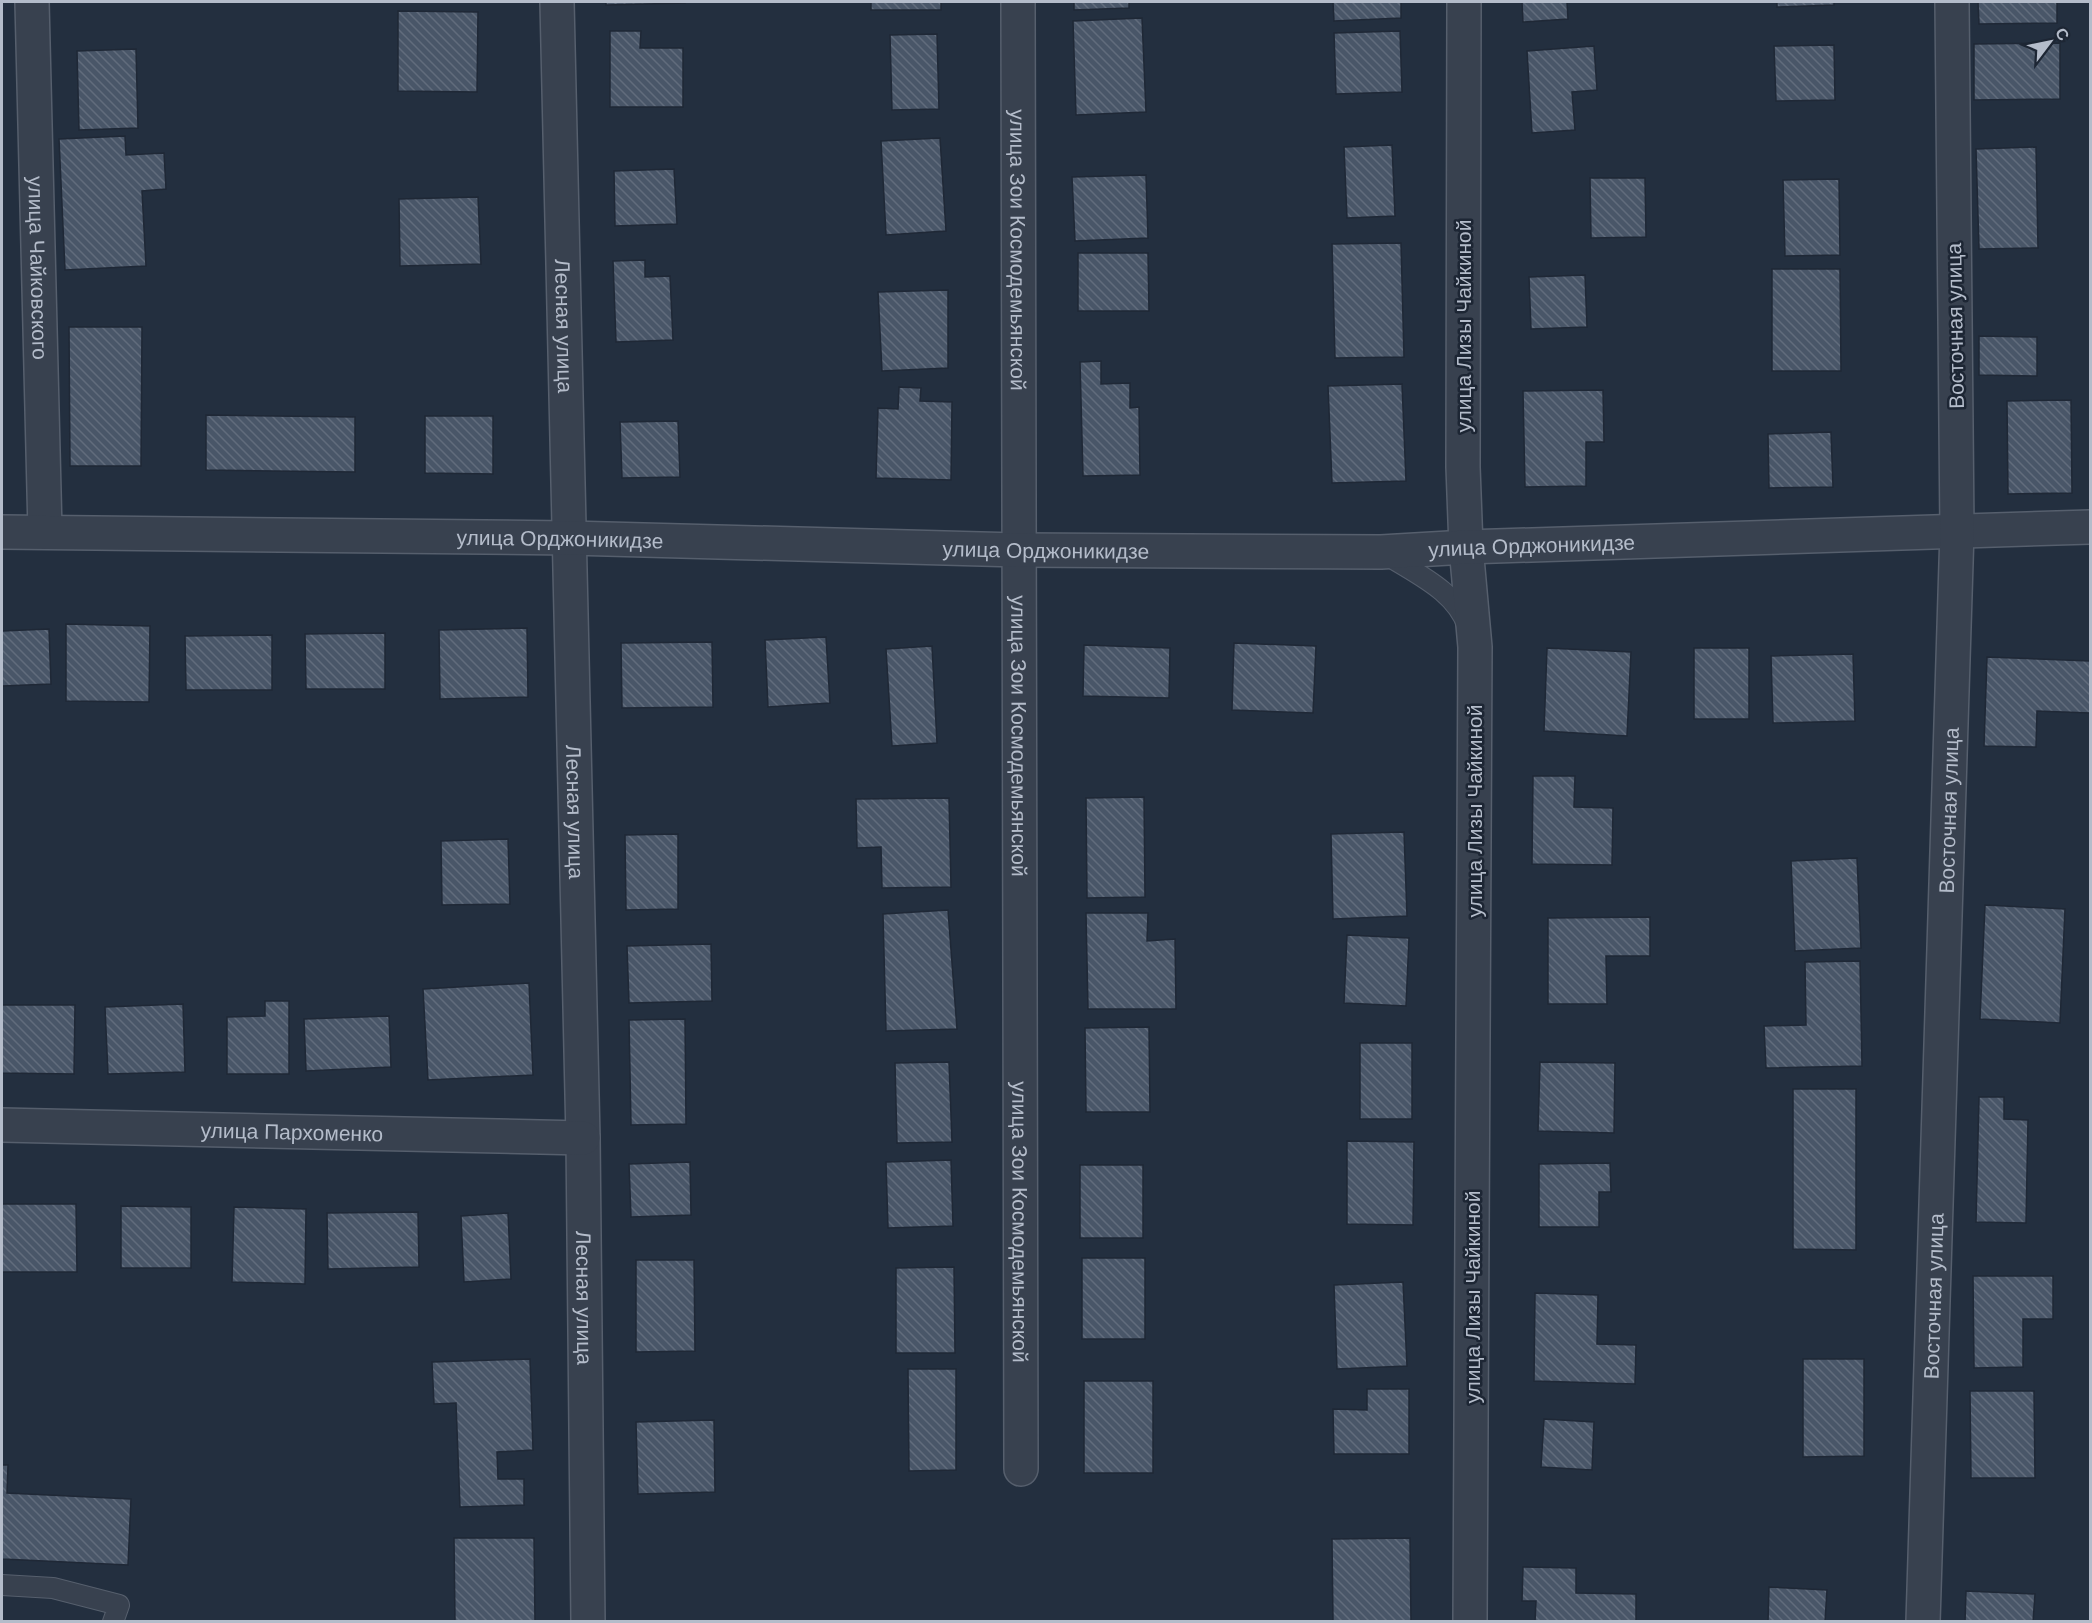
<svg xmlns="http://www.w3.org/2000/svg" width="2092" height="1623" font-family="Arial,sans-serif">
<defs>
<pattern id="building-back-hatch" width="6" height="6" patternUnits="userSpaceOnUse" patternTransform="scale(1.5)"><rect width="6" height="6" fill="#495668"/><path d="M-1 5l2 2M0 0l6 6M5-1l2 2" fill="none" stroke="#616c7c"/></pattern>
</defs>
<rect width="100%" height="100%" fill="#232f3f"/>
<!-- building -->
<path fill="url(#building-back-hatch)" stroke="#1f2836" stroke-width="1.5" d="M606,2H685V3L606,5Z
M871,2H941V10H871Z
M1074,2H1129V8L1074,10Z
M1333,2H1401V18L1334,21Z
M1522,2H1567L1568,19L1523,22Z
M1777,2H1834V5L1777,7Z
M1978,2H2057V23L1979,24Z
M398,11L478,12L477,92L398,91Z
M1142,18L1146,112L1076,115L1073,21Z
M610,31H641L640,48H683V107H610Z
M1400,31L1402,92L1336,94L1334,33Z
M937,34L939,109L892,110L890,35Z
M2060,43V99L1974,100V44Z
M1834,45L1835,100L1776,101L1774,46Z
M1594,46L1597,90L1572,92L1575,130L1532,133L1527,51Z
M136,49L138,128L79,130L77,51Z
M125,136L126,155L164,153L166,189L142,191L146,266L65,270L59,139Z
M940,138L946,231L886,235L881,141Z
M1392,145L1395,216L1347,218L1344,147Z
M2036,147L2038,248L1979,249L1976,149Z
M674,169L677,224L615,226L614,171Z
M1146,175L1148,238L1075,241L1072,177Z
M1590,178H1645L1646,237L1591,238Z
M1839,179L1840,255L1785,256L1783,180Z
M478,197L481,264L400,266L399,199Z
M1401,243L1404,357L1335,358L1332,244Z
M1078,253H1148L1149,311H1078Z
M645,260V277L670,276L673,340L616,342L613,261Z
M1772,269H1840L1841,371H1772Z
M1585,275L1587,327L1531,329L1529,277Z
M948,290V368L882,371L878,292Z
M69,327H142L141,466H70Z
M1979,336L2037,337V376L1979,375Z
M1101,361V384L1130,383V408L1139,407L1140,475L1083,476L1080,362Z
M1402,384L1406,481L1332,483L1328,386Z
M899,387L921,388L920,401L952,402L951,480L876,478L878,408L898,409Z
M1603,390L1604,442H1586V486L1525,487L1523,391Z
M2071,400L2072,493L2008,494L2007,401Z
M206,415L355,417V472L206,470Z
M425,416H493V474L425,473Z
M678,421L680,477L622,478L620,422Z
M1831,432L1833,487L1769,488L1768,434Z
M66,624L150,626L149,702L66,701Z
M527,628L528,697L440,699L439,630Z
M49,629L51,684L2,686V631Z
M385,633V689H306L305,634Z
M272,635V690H186L185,636Z
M826,637L830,703L768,707L765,640Z
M712,642L713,707L622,708L621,643Z
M1234,643L1316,646L1313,713L1232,710Z
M1084,645L1170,648L1169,698L1083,696Z
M932,646L937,743L892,746L886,649Z
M1547,648L1631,652L1627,736L1544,731Z
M1694,648H1749V719H1694Z
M1853,654L1855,721L1773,723L1771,656Z
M1987,657L2090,661V713L2037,711L2036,747L1984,746Z
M1533,776H1575L1574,807L1613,808L1612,865L1532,864Z
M1144,797L1145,897L1087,898L1086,798Z
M949,798L951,887L882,888L881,847L857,848L856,799Z
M1404,832L1407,916L1333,919L1331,834Z
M678,834V909L626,910L625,835Z
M508,839L510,904L442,905L441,841Z
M1857,858L1861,948L1795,951L1791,861Z
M1985,905L2065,909L2060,1023L1980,1019Z
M948,910L957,1029L886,1031L883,914Z
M1086,913H1148L1147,941L1175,939L1176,1009H1088Z
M1650,917V956H1606L1607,1004H1548V918Z
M1347,935L1409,938L1406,1006L1344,1003Z
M711,944L712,1001L629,1003L627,946Z
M1860,961L1862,1066L1766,1068L1764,1026L1806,1025L1805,962Z
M529,983L533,1075L428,1080L423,989Z
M265,1001H289V1074H227V1017L265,1016Z
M183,1004L185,1072L108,1074L105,1007Z
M2,1005H75L74,1074L2,1073Z
M389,1016L391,1067L306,1071L304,1019Z
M685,1019L686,1124L631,1125L629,1020Z
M1149,1027L1150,1112H1086L1085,1028Z
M1360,1043H1412V1119H1360Z
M949,1062L952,1142L897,1143L895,1063Z
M1540,1062L1615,1063L1614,1133L1538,1131Z
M1793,1089H1856V1250L1793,1249Z
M1979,1097H2004V1119L2028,1120L2026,1223L1976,1222Z
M1347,1141L1414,1142L1413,1225L1347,1224Z
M951,1160L953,1226L888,1228L886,1162Z
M690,1162L691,1215L631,1217L629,1164Z
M1610,1163L1611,1192H1599V1227H1539V1164Z
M1080,1165H1143V1238H1080Z
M2,1204H76L77,1272H2Z
M121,1206L191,1207V1268H121Z
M234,1207L306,1209L305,1284L232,1282Z
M418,1212L419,1267L328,1269L327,1213Z
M508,1213L511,1279L464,1282L461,1216Z
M1082,1258H1145V1339H1082Z
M636,1260H694L695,1351L636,1352Z
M954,1267L955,1353H896V1268Z
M1973,1276H2053V1319H2023V1367L1974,1368Z
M1403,1282L1407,1366L1337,1369L1334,1285Z
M1535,1293L1598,1295L1597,1344L1636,1345L1635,1384L1534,1381Z
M530,1359L533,1450L497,1452L498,1479H524V1505L460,1507L456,1403L434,1404L432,1362Z
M1803,1359H1864V1456L1803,1457Z
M908,1369H956V1470L909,1471Z
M1084,1381H1153V1473H1084Z
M1367,1389H1409V1454H1334L1333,1409L1367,1410Z
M1970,1391H2034L2035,1478H1971Z
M1544,1419L1594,1422L1592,1470L1541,1467Z
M714,1420L715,1492L638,1494L636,1422Z
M2,1465H8L7,1493L131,1499L128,1565L2,1559Z
M454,1538H534L535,1622H455Z
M1410,1538L1411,1622H1333L1332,1539Z
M1523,1567L1576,1568V1593L1636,1594V1622H1535L1536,1601H1522Z
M1769,1587L1827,1590L1825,1622H1768Z
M1966,1591L2035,1594L2033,1622H1965Z"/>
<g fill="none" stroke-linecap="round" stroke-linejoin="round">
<defs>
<path id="service" d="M1384,553C1414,573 1456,590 1468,627
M2,1585L53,1588L119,1605L113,1622"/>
<g id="minor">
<path id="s1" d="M32,2L45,532"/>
<path id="s2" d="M557,2L583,1138L588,1622"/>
<path id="s3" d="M1018,2L1021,1469"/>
<path d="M1464,2L1463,467L1466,547L1475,647L1470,1622"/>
<path id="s4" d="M2,532L570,538L1021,550L1381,552L1466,547L2090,527"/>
<path id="s5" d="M2,1125L583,1138"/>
<path id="s6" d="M1923,1622L1957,531L1952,2"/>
</g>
</defs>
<!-- service casing -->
<use href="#service" stroke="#565f6d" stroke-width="22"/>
<!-- minor casing -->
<use href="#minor" stroke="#565f6d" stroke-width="36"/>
<!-- service -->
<use href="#service" stroke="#38414f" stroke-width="20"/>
<!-- minor -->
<use href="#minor" stroke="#38414f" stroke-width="33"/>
</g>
<g text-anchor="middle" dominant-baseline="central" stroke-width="5" stroke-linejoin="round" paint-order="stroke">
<!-- street labels -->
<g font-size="21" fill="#b4bcca" stroke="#1d2634">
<text stroke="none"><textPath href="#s3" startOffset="248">улица Зои Космодемьянской</textPath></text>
<text stroke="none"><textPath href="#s1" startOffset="266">улица Чайковского</textPath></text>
<text stroke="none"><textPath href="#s2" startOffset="324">Лесная улица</textPath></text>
<text transform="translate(1463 326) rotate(-90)">улица Лизы Чайкиной</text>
<text transform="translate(1955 326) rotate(-91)">Восточная улица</text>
<text stroke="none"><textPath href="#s4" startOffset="558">улица Орджоникидзе</textPath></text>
<text stroke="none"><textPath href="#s4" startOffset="1530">улица Орджоникидзе</textPath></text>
<text stroke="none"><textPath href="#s4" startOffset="1044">улица Орджоникидзе</textPath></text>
<text stroke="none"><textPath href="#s3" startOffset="734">улица Зои Космодемьянской</textPath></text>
<text stroke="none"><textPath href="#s2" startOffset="810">Лесная улица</textPath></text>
<text transform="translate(1474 811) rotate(-90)">улица Лизы Чайкиной</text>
<text stroke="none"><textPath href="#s6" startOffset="812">Восточная улица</textPath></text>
<text stroke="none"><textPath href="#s5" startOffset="290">улица Пархоменко</textPath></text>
<text stroke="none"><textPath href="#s3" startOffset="1220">улица Зои Космодемьянской</textPath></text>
<text stroke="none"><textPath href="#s2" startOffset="1296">Лесная улица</textPath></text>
<text transform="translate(1472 1297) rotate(-90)">улица Лизы Чайкиной</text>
<text stroke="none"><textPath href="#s6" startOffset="326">Восточная улица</textPath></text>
</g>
</g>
<!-- border -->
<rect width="2092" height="1623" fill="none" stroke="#b4bcca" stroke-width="6"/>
<!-- north arrow -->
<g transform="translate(2050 42) rotate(58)" stroke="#1d2634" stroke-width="4.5" paint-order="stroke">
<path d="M0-4.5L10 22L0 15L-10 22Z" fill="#b4bcca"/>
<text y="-9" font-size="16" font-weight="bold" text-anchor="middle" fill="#b4bcca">С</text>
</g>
</svg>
